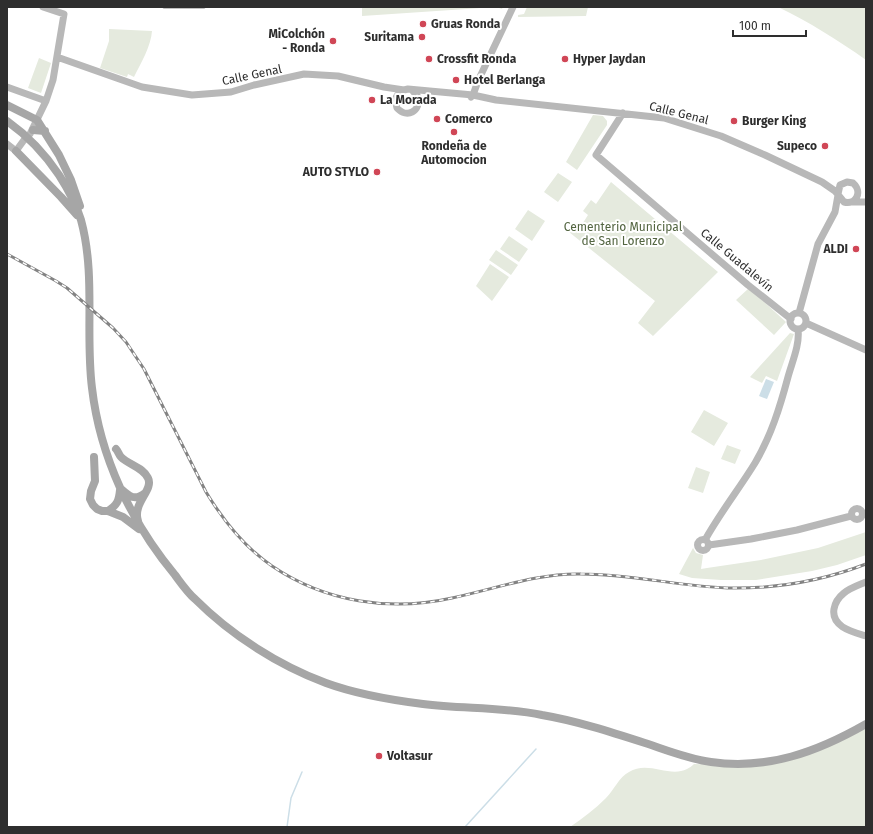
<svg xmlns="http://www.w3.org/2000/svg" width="873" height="834" font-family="'Fira Sans',sans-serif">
<rect width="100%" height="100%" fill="#fff"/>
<!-- green -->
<path fill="#e5eade" d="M362,7H503L502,9L496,7L362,16Z
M527,7H588L586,16L518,17V15L524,14Z
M778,7H866V60C838,40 809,22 778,7Z
M109,29L152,31C151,46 141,63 134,77L128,74L127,77L100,68L109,41Z
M39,58L51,63L41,93L28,88Z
M593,115L603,116L607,121V125L577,170L566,162Z
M558,173L572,182L558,202L544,192Z
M611,182L718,272L653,336L638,323L655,301L569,232L576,223L581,226L588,215L583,211L591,200L596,204Z
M528,210L545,221L532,241L515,229Z
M509,236L528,249L519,262L500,249Z
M496,250L518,265L511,275L489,260Z
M490,264L509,277L492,301L476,286Z
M749,288L786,322L774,335L736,300Z
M790,333L794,334L777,381L766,376L762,383L750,377Z
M704,410L728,423L714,446L691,432Z
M727,445L741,450L735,464L721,459Z
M696,467L710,472L703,493L688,488Z
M866,532V555L837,565L812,571L756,580H721L692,578L679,574L693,548L696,553L703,555L701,569L707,568L761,560L818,548Z
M866,728V827H570C583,818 595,809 606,798C614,790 619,777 629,772C648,760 669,778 687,769C689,768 692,766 694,764L758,766Z"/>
<!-- water -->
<path fill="#ccdee7" d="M766,379L774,382L767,399L759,396Z"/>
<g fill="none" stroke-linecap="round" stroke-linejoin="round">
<!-- stream -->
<path stroke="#ccdee7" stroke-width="1.5" d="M287,827L291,798L302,772
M465,827L536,749"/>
<!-- secondary -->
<path stroke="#b8b8b8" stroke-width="7" d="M57,57L142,87L192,95L231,92L254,85L304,74L338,76L384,87L404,90
M7,87L46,101
M412,90L418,97C421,111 407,119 397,108L395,99L400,91L408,89L473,95L496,100L664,118L721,136L765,155L822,182L835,191L844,202C856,205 863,192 853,183L847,182L840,185L838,194
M471,97L473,95L478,81L513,7
M623,113L596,155L748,285L791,319
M30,134L46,101L53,80L64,14L43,7
M7,144L16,151L24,140
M852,202H866
M799,313L818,244L835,212L838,195
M790 321a8 8 0 1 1 16 0a8 8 0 1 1-16 0Z
M806,323L866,350
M851.5 514a5.5 5.5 0 1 1 11 0a5.5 5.5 0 1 1-11 0Z
M697.5 545a5.5 5.5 0 1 1 11 0a5.5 5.5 0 1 1-11 0Z
M705,540C720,513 739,489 755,463C771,436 780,407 788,377C792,362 800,345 798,329
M709,545L751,539L797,530L851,516
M866,582C859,585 850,588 844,593C839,597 835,603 834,609C831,627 853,632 866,636"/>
<!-- primary -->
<path stroke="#a6a6a6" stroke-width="8" d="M7,105L37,120L59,155L71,180L80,206
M7,121C28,136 45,154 59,175C68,189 76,204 81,220C96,275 85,333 92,388C100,457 131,522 175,575C181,583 187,592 195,599C231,635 278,665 326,683C356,694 391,700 423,704C463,709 503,707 542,715C577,721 611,732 645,743C666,750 688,759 711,762C768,770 817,752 866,724
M33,130L45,131
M16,151L61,197L77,215
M116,449C118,451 119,455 121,457C129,465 143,467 148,478C154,490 132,503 138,521
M94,457L95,481L91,491L90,499L93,505L97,509L102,511H108L123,517L139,529
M121,489C130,497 135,501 145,493
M108,511C117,505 119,501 120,490"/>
<defs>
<path id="rail" d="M164,7H204
M7,254L56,281L67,288L113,328L126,342L144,369L206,492C223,520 244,547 272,566C325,602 390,612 452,598C495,589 537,573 581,574C630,574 678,586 727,588C774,589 822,581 866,564"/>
</defs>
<!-- rail casing -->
<use href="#rail" stroke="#838383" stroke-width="3"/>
<!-- rail -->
<use href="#rail" stroke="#fff" stroke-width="1.5" stroke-dasharray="4.5" stroke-linecap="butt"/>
</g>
<!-- markers -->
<g fill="#d04656" stroke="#fff" stroke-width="1.5">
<circle cx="423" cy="24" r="4"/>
<circle cx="422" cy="37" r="4"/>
<circle cx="333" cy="41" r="4"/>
<circle cx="429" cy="59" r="4"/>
<circle cx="565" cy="59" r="4"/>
<circle cx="456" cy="80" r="4"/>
<circle cx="372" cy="100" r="4"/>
<circle cx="437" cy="119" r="4"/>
<circle cx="734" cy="121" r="4"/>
<circle cx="454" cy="132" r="4"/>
<circle cx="825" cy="146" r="4"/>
<circle cx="377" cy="172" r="4"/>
<circle cx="856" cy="249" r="4"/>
<circle cx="379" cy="756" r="4"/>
</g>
<g text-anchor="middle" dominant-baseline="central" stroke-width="4" stroke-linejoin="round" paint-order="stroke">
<!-- poi labels -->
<g font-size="12" font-weight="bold" fill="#2e2e2e" stroke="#fff" text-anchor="start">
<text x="431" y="24">Gruas Ronda</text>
<text x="325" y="34" text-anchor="end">MiColchón<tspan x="325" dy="14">- Ronda</tspan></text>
<text x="414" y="37" text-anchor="end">Suritama</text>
<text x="437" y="59">Crossfit Ronda</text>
<text x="573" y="59">Hyper Jaydan</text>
<text x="464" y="80">Hotel Berlanga</text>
<text x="380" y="100">La Morada</text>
<text x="445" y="119">Comerco</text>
<text x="742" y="121">Burger King</text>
<text x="454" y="146" text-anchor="middle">Rondeña de<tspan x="454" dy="14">Automocion</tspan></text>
<text x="817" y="146" text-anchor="end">Supeco</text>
<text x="369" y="172" text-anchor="end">AUTO STYLO</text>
<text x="848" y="249" text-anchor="end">ALDI</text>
<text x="387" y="756">Voltasur</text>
</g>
<!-- street labels -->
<g font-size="12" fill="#2e2e2e" stroke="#fff">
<text transform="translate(252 75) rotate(-12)">Calle Genal</text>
<text transform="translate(679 113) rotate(14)">Calle Genal</text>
<text transform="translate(737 260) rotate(40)">Calle Guadalevín</text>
</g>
<!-- park labels -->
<g font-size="12" fill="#536541" stroke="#fff">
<text x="623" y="227">Cementerio Municipal<tspan x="623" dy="14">de San Lorenzo</tspan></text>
</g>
</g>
<!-- border -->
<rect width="873" height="834" fill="none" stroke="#2e2e2e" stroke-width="16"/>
<!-- scale -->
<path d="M733 30v6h73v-6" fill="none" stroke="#2e2e2e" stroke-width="2"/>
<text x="739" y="30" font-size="12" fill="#2e2e2e" stroke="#ffffff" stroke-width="3" paint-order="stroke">100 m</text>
</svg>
